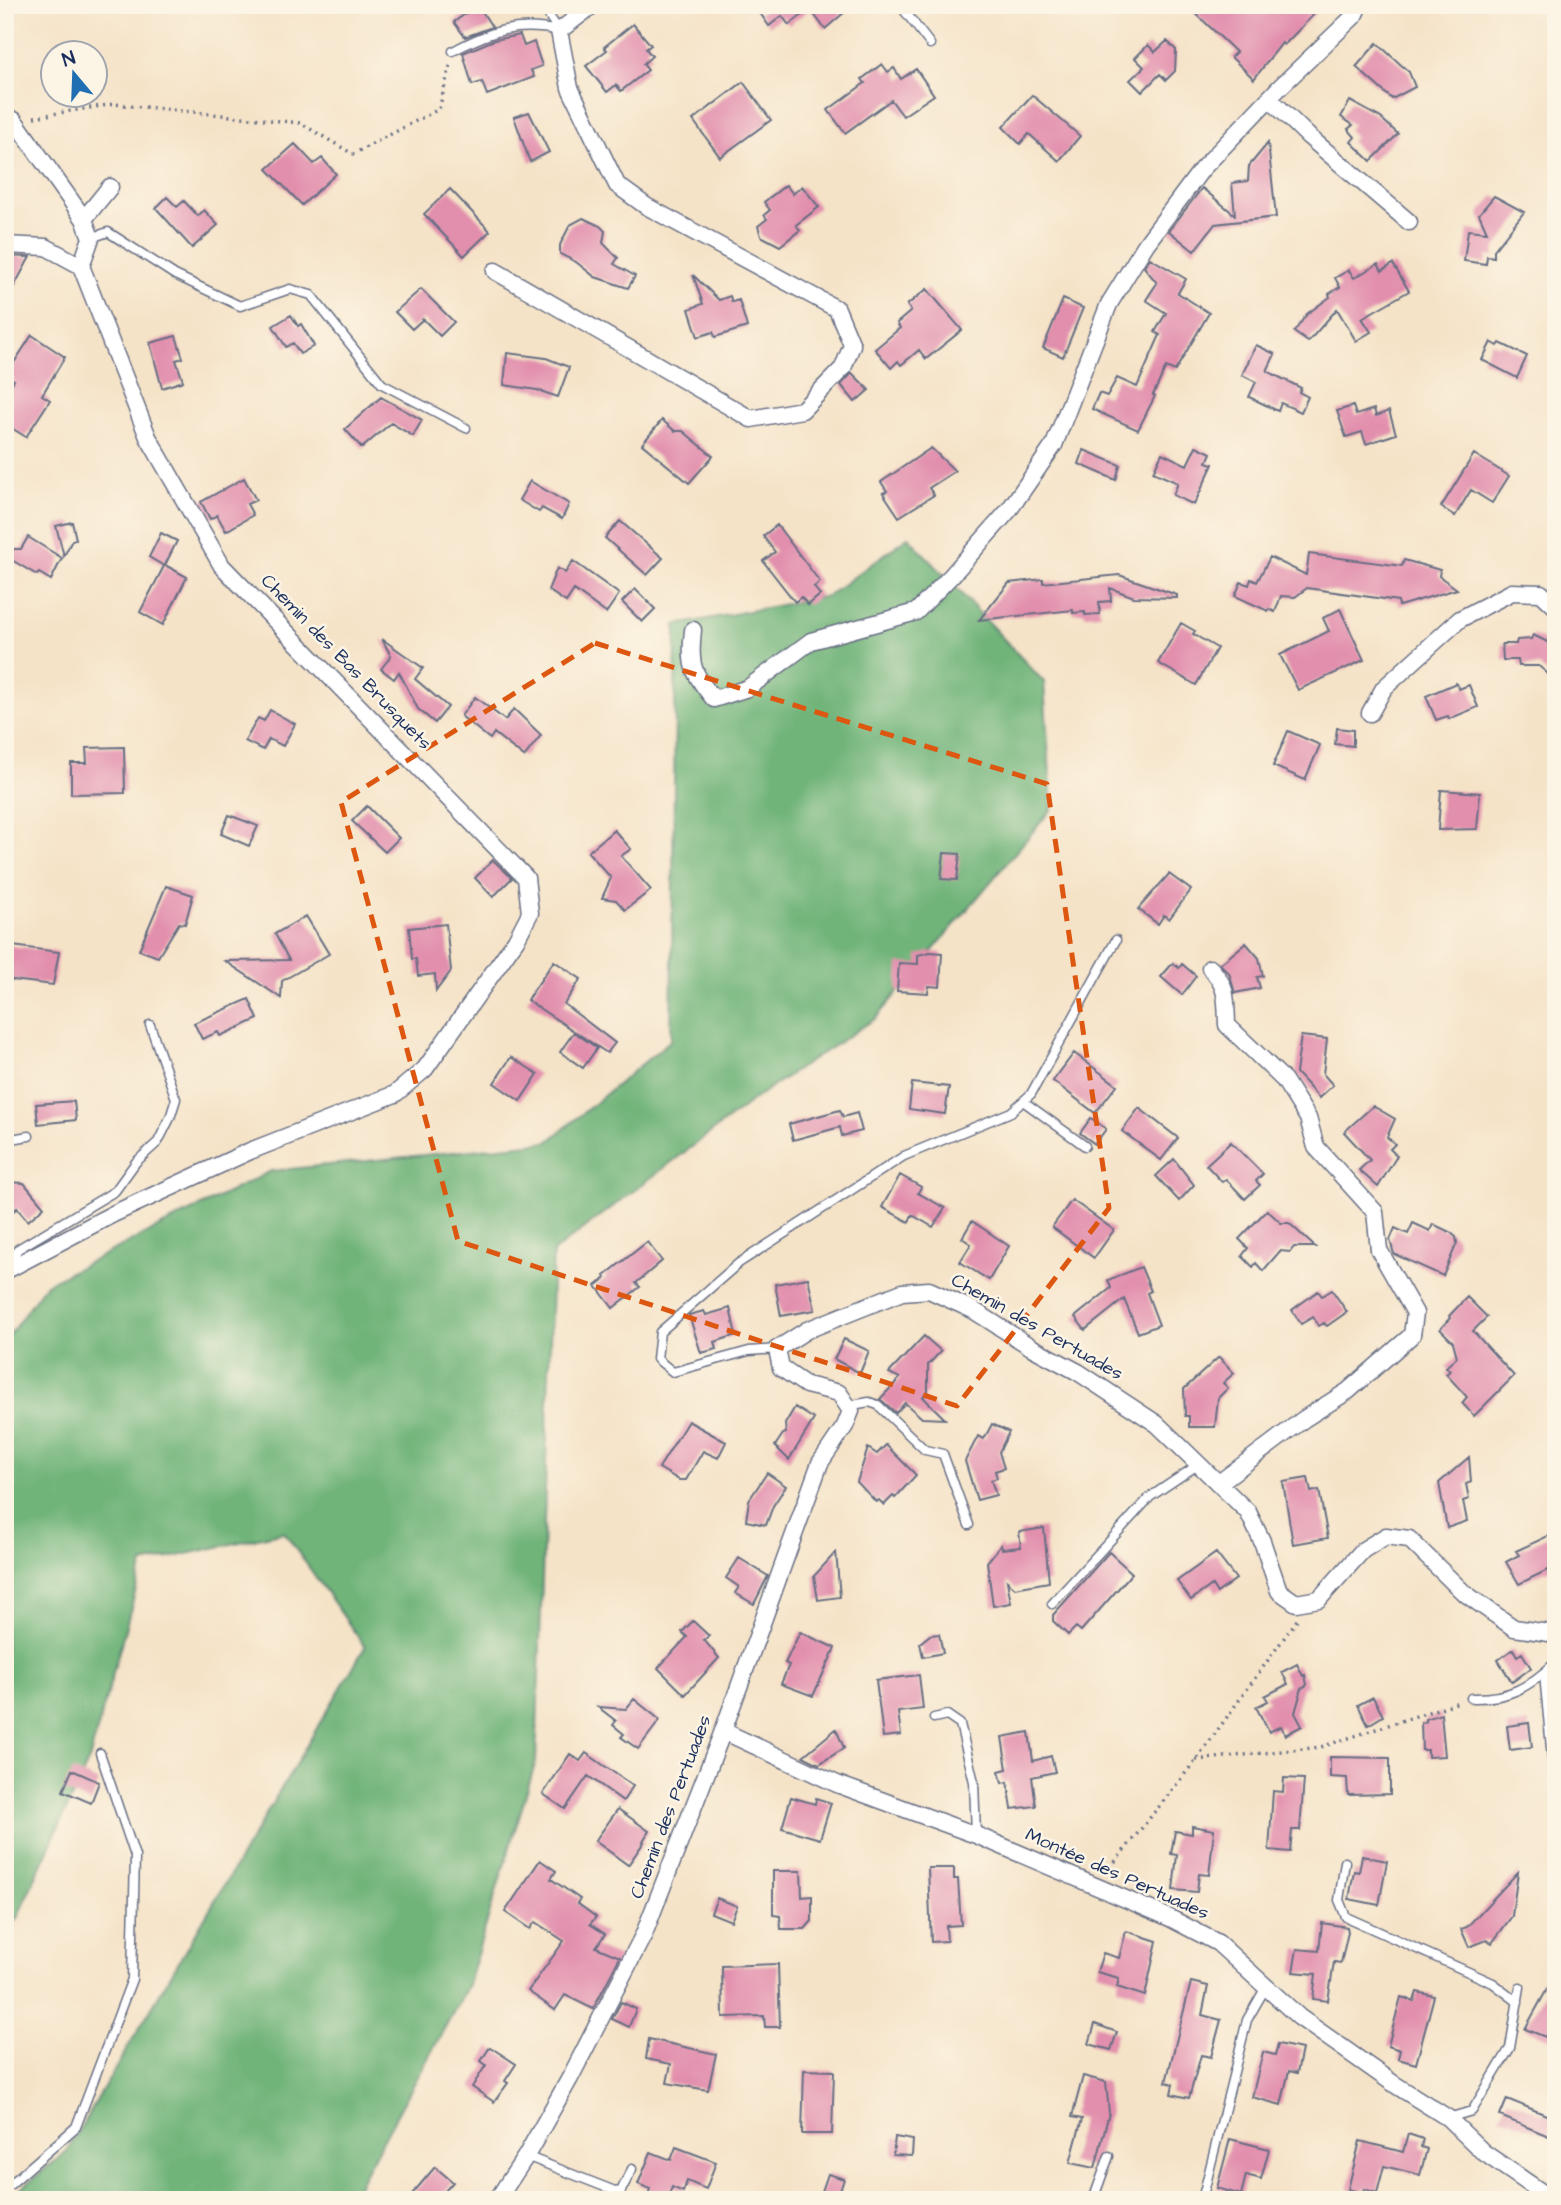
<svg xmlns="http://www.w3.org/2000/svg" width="1561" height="2205" font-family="'Architects Daughter',sans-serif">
<rect width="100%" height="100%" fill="#fcf5e5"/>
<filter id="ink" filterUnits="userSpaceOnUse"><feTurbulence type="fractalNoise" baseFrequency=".0143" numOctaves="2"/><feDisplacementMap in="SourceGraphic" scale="14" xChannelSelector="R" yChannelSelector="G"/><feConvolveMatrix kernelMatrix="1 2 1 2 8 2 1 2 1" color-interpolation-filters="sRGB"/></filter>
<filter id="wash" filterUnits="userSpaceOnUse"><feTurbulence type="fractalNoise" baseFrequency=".00686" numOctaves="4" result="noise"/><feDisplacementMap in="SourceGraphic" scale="28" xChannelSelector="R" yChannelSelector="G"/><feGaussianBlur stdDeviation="1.57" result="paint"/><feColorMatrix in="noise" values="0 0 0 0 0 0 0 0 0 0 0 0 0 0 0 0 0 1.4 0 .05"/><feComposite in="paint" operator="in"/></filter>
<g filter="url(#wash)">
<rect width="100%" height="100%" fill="#f5e3c8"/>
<!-- forest -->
<path fill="#6fb479" stroke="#45726c" stroke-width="2" d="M908,537L1044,682L1052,809L876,1018L768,1089L553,1252L536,1761L467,1987L350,2200H7L66,2152L365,1647L284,1532L143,1564L89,1760L16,1920L5,1928V1341L46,1284L271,1171L548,1142L671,1040L676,625L828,596Z"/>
<g id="blocks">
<!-- building -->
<path fill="#e28fad" d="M478,5L492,27L465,37L454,22Z
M771,5H853L825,29L810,9L789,25L782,16L769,26L760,13Z
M1187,5H1323L1284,45L1282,43L1254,79L1231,57L1236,52Z
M633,24L651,45L646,49L652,56L643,64L648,70L621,91L616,85L607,92L586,66L607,50L604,47Z
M520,35L524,46L534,42L542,66L531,70L534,77L487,95L482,82L472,85L463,53L494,40Z
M1167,41L1176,50L1175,71L1166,80L1160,74L1142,92L1130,80L1144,67L1135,58L1148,45L1155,52Z
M1377,43L1409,72L1415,87L1392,99L1356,67Z
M882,64L888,72L894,68L901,79L916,69L934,95L903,116L891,100L845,133L828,110L865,83L862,79Z
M743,82L771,120L720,157L693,120Z
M1032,95L1080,136L1059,161L1029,134L1020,144L1003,127Z
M1350,101L1381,118L1398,134L1371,161L1351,142L1355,137L1348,129L1353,125L1341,117Z
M529,112L549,152L530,162L514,117Z
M1268,143L1276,217L1215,224L1194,251L1169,231L1202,188L1235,215L1232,183L1248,181L1249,166Z
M295,144L314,164L322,158L336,174L302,205L267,169Z
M786,185L793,194L802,186L819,207L796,225L800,230L780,246L761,236L758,226L767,219L764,215L770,210L764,202Z
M450,189L490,231L464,256L424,214Z
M1494,196L1524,212L1494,250V257L1487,256L1486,264L1464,261L1468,230L1487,232L1479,214Z
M167,197L177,207L184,201L198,216L204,210L218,225L192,248L156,208Z
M583,218L600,226L605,231L603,243L618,258L614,264L635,276L628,288L595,277L576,262L560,254V245L570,225Z
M5,256L30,257L5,303Z
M1150,258L1186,279L1178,293L1209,313L1175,371L1166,367L1153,395L1155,396L1138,430L1092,409L1099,393L1107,396L1117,378L1137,387L1160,335L1155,332L1166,313L1146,300L1157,283L1144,267Z
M1378,264L1382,271L1393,264L1409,291L1362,318L1371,332L1356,341L1337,309L1308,342L1294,332L1307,314L1330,297L1329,294L1340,287L1335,278L1349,270L1354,278Z
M693,275L719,300L730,296L732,302L739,300L747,327L715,337L713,332L698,337L689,309L703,304Z
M421,289L454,322L440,336L423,319L412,329L395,312Z
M927,289L962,330L926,359L919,350L901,365L898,361L891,368L875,349L900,328L897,323L911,311L907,305Z
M1063,299L1083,308L1063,357L1043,348Z
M291,315L298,326L301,324L314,346L300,354L293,343L286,347L273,326Z
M32,335L65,357L42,395L50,400L26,437L5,424V394L14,380L6,375Z
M176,336L183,358L176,360L183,381L162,388L150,343Z
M1491,342L1498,346L1500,343L1527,356L1517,378L1482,360Z
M1256,345L1275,354L1267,371L1301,388L1299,392L1308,397L1301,412L1281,403L1278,411L1249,397L1256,382L1242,375Z
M507,353L546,358L569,367L558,397L537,390L504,385Z
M852,373L869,390L855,402L841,385Z
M381,397L422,420L413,436L391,423L362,448L345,429Z
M1353,406L1356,415L1374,409L1376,416L1389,411L1396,434L1366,444L1362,432L1346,437L1337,411Z
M662,420L675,431H683L713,456L689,483L642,444Z
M1196,446L1211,453L1207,462L1213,464L1194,505L1173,495L1178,483L1153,472L1162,453L1187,465Z
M931,448L955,471L929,488L934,495L899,517L883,493L887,491L881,482Z
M1084,450L1120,465L1116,480L1079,464Z
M1474,454L1509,476L1492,503L1471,490L1455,516L1441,507Z
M244,478L256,500L247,504L253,515L226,531L217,515L210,519L201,502Z
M530,481L569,504L562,519L542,508L539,512L519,500Z
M620,521L663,558L647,575L605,538Z
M72,522L76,539L72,540L64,556L56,526Z
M777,525L820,582L814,587L820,595L808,605L801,597L795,602L763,561L775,552L763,536Z
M161,533L177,541L165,565L187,577L163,625L140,612L164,566L149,557Z
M28,537L62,558L51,580L39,573L37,575L5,556V549H21Z
M1309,554L1402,566L1404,560L1440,570L1439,576L1457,589L1399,606L1398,601L1307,588L1295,597L1281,596L1275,612L1269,609L1268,611L1235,596L1241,582L1249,585L1251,579L1257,582L1270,557L1306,575Z
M573,561L619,594L606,613L574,590L566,602L548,590L557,568L565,573Z
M1119,575L1177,595V598L1134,597L1110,588L1111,601L1099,602L1100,614L1085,615V612L1073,613V610L979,620L1009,583L1043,579V583Z
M635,589L655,609L642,622L622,602Z
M1340,609L1364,660L1298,690L1280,655L1329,631L1323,618Z
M1181,623L1195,631L1193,634L1217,648L1196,685L1158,663Z
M1533,635L1556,646V681L1539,666H1519L1518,660H1503L1502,644H1516L1517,640L1531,639Z
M382,639L423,668L415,679L448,707L435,723L418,709L399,672L394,679L381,669L391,656Z
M1456,683L1459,689L1469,685L1478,707L1449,719L1448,716L1436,720L1426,696Z
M475,697L505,720L514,709L541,735L524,757L494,733L490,739L461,716Z
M270,710L295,724L283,746L269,739L263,750L245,741L258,718L264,721Z
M1337,728L1353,730V746L1335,744Z
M1288,731L1320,745L1305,780L1273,766Z
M124,747L125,793L71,794V763H87L86,748Z
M1441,790L1480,793L1477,829L1438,830Z
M367,806L399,838L385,852L352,821Z
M229,815L258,826L249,846L221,834Z
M614,830L631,849L621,856L651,890L625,910L616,900L602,898L611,878L588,852Z
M944,853L960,854L957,880L941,879Z
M493,860L512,878L493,897L475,878Z
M1169,874L1191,890L1169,919L1164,915L1158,924L1138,909Z
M166,886L193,895L185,924L179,923L158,957L139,950Z
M306,916L329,954L282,981L281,998L225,961L289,960L275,934Z
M446,924L451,971L436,991L435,974L418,976L416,959H412L409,928Z
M1246,943L1259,958L1263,976L1257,977L1260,988L1235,993L1229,973L1220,964Z
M5,945L59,952L53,985L5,979Z
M930,952L942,953L940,987L929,986L928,993L897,991L899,963L918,964V955Z
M554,961L581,979L564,1004L615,1043L607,1053L527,1000Z
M1173,963L1179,968L1182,964L1196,976L1182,995L1161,977Z
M249,999L258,1019L220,1036L218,1032L202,1039L194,1023Z
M574,1032L597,1048L583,1068L560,1052Z
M1301,1036L1327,1039L1323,1074L1333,1085L1319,1098L1296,1073Z
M1074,1053L1117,1085L1095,1113L1053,1081Z
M511,1057L538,1074L520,1101L494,1083Z
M912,1083L949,1087L945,1114L909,1109Z
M74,1101L76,1120L38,1124L36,1104Z
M1373,1106L1395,1119L1387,1137L1395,1144L1390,1149L1397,1156L1378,1187L1359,1170L1370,1160L1344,1132Z
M1139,1108L1178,1138L1161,1160L1122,1131Z
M840,1110L843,1117L857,1113L862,1131L842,1136L840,1127L793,1140L789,1124Z
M1091,1118L1106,1129L1095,1144L1080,1133Z
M1231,1142L1263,1174L1256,1181L1260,1185L1245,1199L1226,1179L1222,1182L1206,1165Z
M1174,1159L1194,1185L1179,1201L1156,1176Z
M900,1175L921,1187L918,1193L945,1208L933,1227L912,1215L909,1222L882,1207Z
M5,1182L24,1183L44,1207L28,1221L17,1208L5,1218Z
M1072,1200L1114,1230L1094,1258L1052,1227Z
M1267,1210L1281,1223H1289L1315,1247H1294L1290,1252L1280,1251L1263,1271L1256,1263L1253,1267L1242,1256L1248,1248L1239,1239Z
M972,1221L1009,1246L989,1280L960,1262L971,1244L962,1238Z
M1413,1223L1430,1231L1433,1224L1450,1232L1456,1237L1457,1243L1443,1276L1394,1254L1390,1240L1395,1228L1408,1234Z
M647,1242L662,1261L636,1283L640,1287L613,1308L596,1286L606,1278L604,1276Z
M1141,1267L1151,1291L1147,1293L1159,1325L1138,1333L1124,1299L1085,1330L1075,1317L1111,1288L1108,1280Z
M808,1278L815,1310L781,1316L775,1284Z
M1332,1290L1347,1312L1327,1326L1324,1323L1319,1326L1313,1317L1301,1324L1292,1310L1318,1291L1322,1296Z
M1467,1297L1487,1317L1473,1331L1514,1376L1474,1416L1462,1403L1467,1397L1446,1374L1450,1371L1446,1367L1457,1357L1453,1342L1440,1329L1450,1318L1449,1316Z
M730,1308L736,1335L715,1342L717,1349L701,1353L689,1315L704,1311L706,1315Z
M924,1336L941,1351L928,1365V1392L923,1397L945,1419L922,1418L905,1403L896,1413L880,1399L900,1378L889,1373Z
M844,1339L869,1351L860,1373L834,1359Z
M1219,1357L1234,1373L1223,1383L1228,1388L1218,1398L1215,1427H1189V1416H1185L1184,1389Z
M795,1407L814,1419L789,1460L775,1446L783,1434L786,1433L785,1424Z
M688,1421L726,1442L718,1458L703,1451L686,1480H679L659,1468Z
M992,1424L1009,1432L999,1452L1004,1468L995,1471L997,1478L991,1480L996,1495L977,1500L965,1461L978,1436L984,1439Z
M886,1445L916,1475L895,1498L893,1496L884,1505L879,1500L876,1502L857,1482L868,1448L877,1454Z
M1469,1457L1471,1482L1466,1484L1469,1499L1463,1501L1467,1521L1447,1528L1439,1483Z
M767,1473L786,1486L773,1506L766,1525L746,1521L749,1500Z
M1308,1478L1311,1492L1319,1490L1328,1538L1293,1544L1283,1482Z
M1044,1528L1049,1582L1015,1588L1007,1581L1011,1603L993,1606L987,1562L1001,1545L1002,1549L1021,1547L1019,1532Z
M1550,1535L1556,1548V1566L1519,1584L1506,1562L1519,1555L1516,1551Z
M836,1552L840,1597L818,1600L814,1576Z
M1109,1552L1132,1573L1081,1631L1076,1627L1068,1635L1053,1621V1615Z
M1216,1553L1236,1579L1217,1593L1212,1585L1191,1600L1177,1581Z
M739,1558L768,1576L754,1604L735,1593L739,1587L726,1578Z
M693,1621L709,1636L704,1640L719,1658L685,1695L658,1668L687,1637L682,1632Z
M800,1632L835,1648L813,1696L781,1684L789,1665L785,1663Z
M939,1634L943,1653L923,1657L920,1643L930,1635Z
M1513,1649L1517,1656L1522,1653L1531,1668L1512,1682L1498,1660Z
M1297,1664L1303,1676L1305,1675L1307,1685L1302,1688L1295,1713L1302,1726L1285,1735L1281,1726L1269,1732L1256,1707L1268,1701L1265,1696L1288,1684L1282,1672Z
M919,1675L923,1709L898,1712L901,1735L883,1737L876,1680Z
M1373,1697L1383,1716L1368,1725L1358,1705Z
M634,1699L660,1720L638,1749L621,1737L624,1734L613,1725L616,1721L598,1707L626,1709Z
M1441,1714L1445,1756L1428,1757V1750H1422L1421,1723L1426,1722V1719Z
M1529,1723L1532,1747L1510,1750L1507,1726Z
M836,1729L844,1748L819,1764L803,1756Z
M1029,1732L1033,1761L1051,1756L1055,1772L1032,1777L1036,1806L1012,1809L1008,1782L1002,1783L999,1771L1007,1769L1002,1737Z
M586,1753L633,1786L623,1801L588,1776L565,1809L543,1794L570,1754L580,1761Z
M1330,1757L1390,1758V1794L1348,1795L1347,1778L1330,1777Z
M72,1770L99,1782L91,1803L63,1791Z
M1284,1778L1304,1779L1300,1830H1292L1290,1852L1269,1850L1273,1791L1283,1792Z
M791,1797L815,1804L816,1798L831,1803L820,1839L782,1828Z
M618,1809L649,1831L643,1841L644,1842L628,1865L595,1841Z
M1192,1826L1214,1830L1209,1875L1199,1874L1197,1892L1173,1890L1177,1855L1171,1854L1175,1831L1192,1834Z
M1362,1856L1387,1861L1379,1905L1349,1899L1354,1871L1359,1872Z
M540,1860L556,1871L551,1879L580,1899L577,1903L596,1917L590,1924L605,1934L596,1947L620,1957L593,2009L565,1995L555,2010L528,1991L564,1941L535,1922L530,1929L505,1912Z
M928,1868H954V1879H958L961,1925L946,1926L947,1941L931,1942Z
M773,1871H801L802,1897L812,1896V1921L805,1929H781L780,1916L773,1915Z
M1518,1872L1512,1916L1492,1943L1487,1940L1469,1947L1461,1929L1467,1927Z
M717,1898L737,1906L731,1921L711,1913Z
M1322,1923L1347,1927L1348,1932L1341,1963L1334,1962L1328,2001L1313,1999L1316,1974L1293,1972L1297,1949L1319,1951Z
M1126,1931L1157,1941L1145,1996L1117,1987L1119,1978L1097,1972L1103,1953L1119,1958Z
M778,1964L780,2027H765L764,2016L723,2017L722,1966Z
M1556,1973V2041L1525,2029Z
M1191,1982L1208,1986L1202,2015L1221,2020L1211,2057L1201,2055L1189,2098L1171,2094L1173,2084L1166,2082Z
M1417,1992L1434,1996L1416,2064L1398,2059L1400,2050L1388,2046L1401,1997L1414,2001Z
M621,2002L636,2009L629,2027L612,2019Z
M1095,2024L1117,2032L1111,2050L1089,2044Z
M649,2039L716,2054L708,2090L667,2083L671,2064L646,2059Z
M1278,2044L1302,2049L1297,2073L1289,2071L1281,2105L1252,2097L1263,2052L1275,2055Z
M490,2047L516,2064L505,2081L508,2083L494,2102L472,2087L486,2065L481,2061Z
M804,2070L834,2071L832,2134H802Z
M1083,2076L1106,2082L1109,2113L1095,2168L1070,2163L1082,2119L1072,2117Z
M1507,2099L1556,2119V2139L1500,2116Z
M1408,2134L1423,2139L1421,2147L1427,2149L1420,2175L1384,2166L1377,2193L1364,2189L1362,2193L1348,2189L1360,2141L1403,2152Z
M895,2137L913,2140L912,2156L893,2155Z
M1230,2139L1269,2149L1261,2179L1246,2175L1241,2195L1217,2188Z
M676,2147L716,2162L706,2189L687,2181L683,2192L672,2187L667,2200H646L650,2189L638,2184L651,2152L671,2160Z
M435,2167L453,2182L437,2200H407Z
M828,2174L844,2179L837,2200H819Z"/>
</g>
</g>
<g filter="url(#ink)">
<use href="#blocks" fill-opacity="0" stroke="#676e83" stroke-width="2"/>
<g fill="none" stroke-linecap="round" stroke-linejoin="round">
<defs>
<path id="service" d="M542,5L559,31
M900,5L930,44
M453,51C490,31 517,22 559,31
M91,238L108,232L175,275L240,306L290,289L311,295L382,384L466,428
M1023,1101L1085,1146
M5,1140L29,1136
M7,1267L18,1249L115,1191L136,1162L158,1142L170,1118L176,1099L150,1025
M777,1349L749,1351L673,1372L657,1359L660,1332L739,1263L904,1156L1011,1112L1031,1094L1116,940
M847,1406L869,1402L878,1405L925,1450L943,1454L969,1525
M1052,1604L1150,1497L1199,1464
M1544,1674L1556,1801
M1471,1698C1509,1699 1528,1688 1556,1662
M934,1718L947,1715L960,1724L974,1782L976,1835
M1345,1862L1339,1900L1346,1917L1493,1983L1518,2002
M1448,2118L1472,2111L1510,2048L1520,1987
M526,2156L620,2193L632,2169
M5,2189L76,2127L132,1979L135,1856L100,1753
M1093,2200L1109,2156
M1202,2200L1247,2020L1266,1987"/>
<path id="minor" d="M1270,99L1308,136L1409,222
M5,117L14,120L84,219L91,238L81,266L148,437L222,566L526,878L530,913L516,940L425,1069L395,1094L250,1151L113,1214L5,1271
M84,219L110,187
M5,245L46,247L81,266
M495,271L751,419L802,410L843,368L852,345L837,309L646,206L617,185L570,88L559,31L593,5
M693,630C689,664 692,673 714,699L748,688L811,641L916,612L952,575L1009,510L1054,445L1109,304L1146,244L1202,169L1280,87L1354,16L1359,5
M1370,713L1384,688L1460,619L1512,592L1541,593L1556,607
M1210,968C1228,986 1226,1000 1227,1025L1284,1080L1308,1118L1316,1147L1375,1212L1379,1250L1415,1313L1412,1335L1348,1391L1304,1419L1219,1483
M723,1731L837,1784L976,1835L1170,1918L1218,1943L1299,2017L1394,2084L1448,2118L1483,2152L1553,2200
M497,2200L526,2156L570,2078L644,1934L723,1731L820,1463L845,1426L851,1411L839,1393L806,1385L781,1368L777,1349L807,1330L902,1292L929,1290L973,1310L1031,1347L1078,1372L1157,1424L1248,1512L1262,1541L1279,1591L1296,1603L1319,1599L1363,1550L1386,1536L1409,1539L1463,1592L1514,1628L1556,1634"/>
</defs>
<!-- service casing -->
<use href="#service" stroke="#676e83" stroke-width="11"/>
<!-- minor casing -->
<use href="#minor" stroke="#676e83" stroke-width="19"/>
<!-- path -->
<path stroke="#676e83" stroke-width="3.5" stroke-dasharray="2 5" stroke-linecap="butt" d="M34,117L114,104L300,123L353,154L439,109L451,62
M1196,1760L1321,1747L1459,1702
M1106,1873L1196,1760L1297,1620"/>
<!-- service -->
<use href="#service" stroke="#fff" stroke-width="8"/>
<!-- minor -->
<use href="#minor" stroke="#fff" stroke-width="16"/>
</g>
</g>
<!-- marked area -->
<path fill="none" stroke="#de5710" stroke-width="5" stroke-dasharray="14 9" stroke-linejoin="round" d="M595,643L1047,784L1109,1208L957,1406L458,1241L341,802Z"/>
<g text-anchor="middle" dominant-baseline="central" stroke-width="5" stroke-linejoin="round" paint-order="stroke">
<!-- street labels -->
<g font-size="19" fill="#1b2f5e" stroke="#fcf5e5">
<text transform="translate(346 662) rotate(46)">Chemin des Bas Brusquets</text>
<text transform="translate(1037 1327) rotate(30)">Chemin des Pertuades</text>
<text transform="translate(671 1807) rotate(-69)">Chemin des Pertuades</text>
<text transform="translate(1117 1874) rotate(24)">Montée des Pertuades</text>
</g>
</g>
<!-- margin -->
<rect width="1561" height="2205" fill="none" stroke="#fcf5e5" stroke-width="28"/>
<!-- north arrow -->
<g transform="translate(74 74) rotate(341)"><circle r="33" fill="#fcf5e5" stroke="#a2a6af" stroke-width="2"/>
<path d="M0-5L12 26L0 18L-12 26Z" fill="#1f6fb2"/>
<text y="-10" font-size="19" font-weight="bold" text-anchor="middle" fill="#1b2f5e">N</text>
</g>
</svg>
